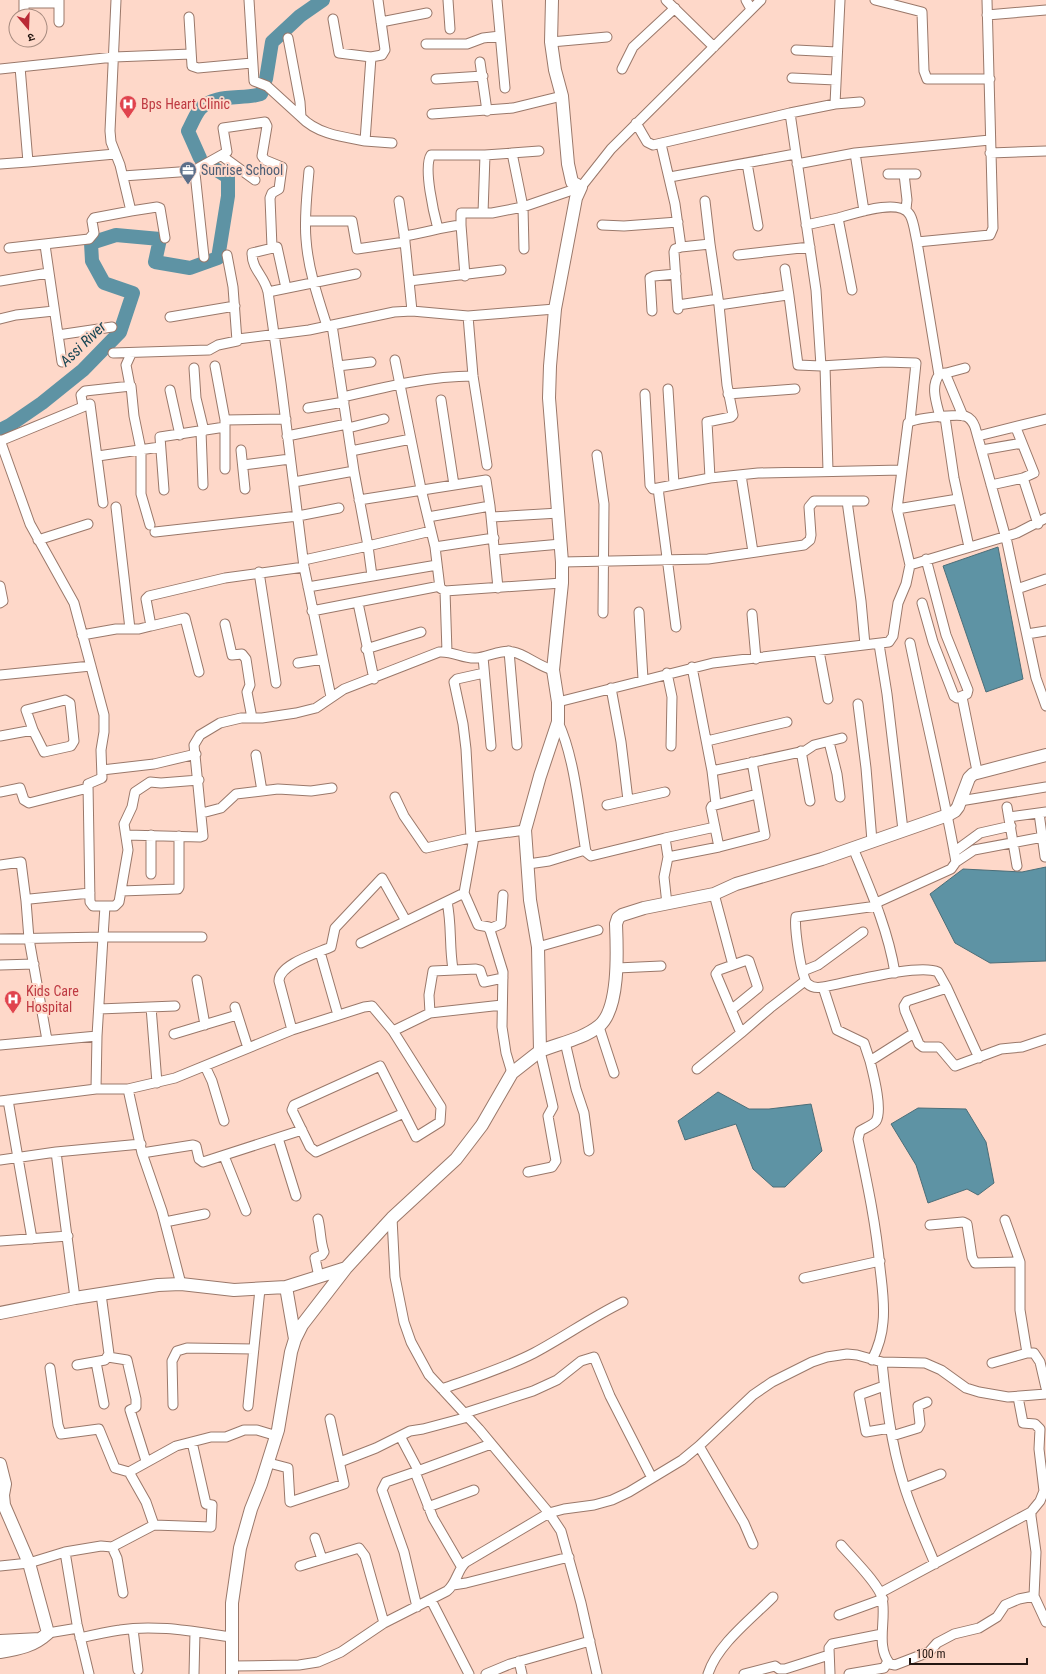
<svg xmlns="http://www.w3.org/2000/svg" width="1046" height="1674" font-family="'Roboto Condensed','Noto Sans Devanagari',sans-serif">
<rect width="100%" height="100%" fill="#fed8c9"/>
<!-- water -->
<path fill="#5e93a4" stroke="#4c6e78" d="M998,547L1023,679L986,692L943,566Z
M1046,867V961L990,963L955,943L930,894L963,869L1022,872Z
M718,1092L749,1109H769L811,1104L822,1151L785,1187H773L753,1169L736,1124L685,1140L678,1121Z
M918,1108L966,1109L986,1142L994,1183L978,1195L967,1189L928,1203L916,1165L891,1124Z"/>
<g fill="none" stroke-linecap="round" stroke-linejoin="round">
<!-- river -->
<path stroke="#5e93a4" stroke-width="14" d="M266,79L272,42L300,16L323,0
M200,158L188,131C192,124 195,115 200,109C213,94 240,99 257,95L261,94L263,89
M0,430L10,425L42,403L83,370L120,332L133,293L104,283L92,261L91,243L116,235L160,239L155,262L190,268L218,258L228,196V177L212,167"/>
<defs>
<path id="minor" d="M24,0V16
M59,0V22
M249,0L254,81L267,86L301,117L300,102L288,38
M448,0L450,29
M497,0L505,88
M666,0L714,47
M746,0L751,9
M875,0L922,12L924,71L927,79H990
M24,3H59
M987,15L1046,10
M189,17L192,66L198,68L252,63
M333,19L339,53L371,57L382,55L385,50L378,0
M381,22L427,13
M551,42L607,37
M426,44H467L483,38L500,36
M796,50L837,52
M480,62L487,111
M0,69L114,57L191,54
M622,69L633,47L675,8
M792,78L836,80
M436,79L483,76
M835,104L840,0
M432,114L513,108L562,96
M301,117C317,134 343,137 365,141L371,57
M636,123L647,142L653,145L790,113L835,104L860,102
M365,141L392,143
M661,144L675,204L681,247L710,244L719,305L727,385L733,415L731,417L707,422L710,478L758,473L902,470
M512,153L523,207L524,249
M855,153L990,140
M990,153L1046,151
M222,156L255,180
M28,162L115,154
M747,163L758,226
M0,164L28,162L20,67
M797,164L855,153L864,211
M193,171L227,152L223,128L265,122L267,126L262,156L265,160L282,167L279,189L272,193L270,198L272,247
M309,171C307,194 304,217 306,239C308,269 318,298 327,326
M888,174H916
M904,174L907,200L906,209
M123,176L193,171L195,173L204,257
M670,177L795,154
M399,201L405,241
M705,201L710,244
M131,211L157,207L160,208L165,238
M483,213L485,155
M838,218C853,214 900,197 910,215C914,222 915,234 917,242L990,235L993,228L987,0
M306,221H352L357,249L405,242L409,281
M461,225L465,276
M602,225L624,226L678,222
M806,225L838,218L852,290
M438,229C434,214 423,167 431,155H485L539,151
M404,236C424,233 442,227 461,225V213H492L523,207L581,187L611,149L761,0
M917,242L939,375
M45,245L62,362
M9,248L89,239L94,233L92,221L94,218L131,211L120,165L111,142L110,131L116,0
M738,255L810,247
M785,269L789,296
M0,281L48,273
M286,288L277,247L252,253C252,270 264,275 268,292L281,383L304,567L331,697
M268,292L356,274
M678,305L718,299
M719,305L787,295L789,296L798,365L821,366L816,290L790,113
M678,309L674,252L675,249L681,247
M412,311L409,281L501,270
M652,311L650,278L654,276L676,274
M468,316L473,376L487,465
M170,317L235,306
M0,319L16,315L54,311
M332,325L354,471
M58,335L112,327
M238,339L309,330L394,312L412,311L468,316L555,309
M113,353L209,350L218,345L237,341L233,287L227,255
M395,360L421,489L435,547L440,588L445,591L447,652
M215,366L225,420
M338,366L371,362
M821,366L885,362L916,363L910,421
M825,366L828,471
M194,368L196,398L204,431
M945,373L963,416
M130,386L126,365L131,354
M668,389L674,484
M170,390L180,435
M645,394L650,485L653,489L658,488
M728,394L795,389
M343,397C385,387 429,376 473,376
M441,400L454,485
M83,406L81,395L85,391L131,386L134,416L141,450V494L150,525
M308,408L344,402
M940,417C937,404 930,387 939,375L965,368
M945,417L954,478L969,547
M348,428L384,419
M201,431L203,485
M287,436L347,424
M978,436L1046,419
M0,440L30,524L74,603L104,715V732L101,750L102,778L88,784L90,902L93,906H115L119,902L128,850L124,824L132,807L135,792L150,782L161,783L199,780
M0,441L90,404L103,503
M241,450L245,489
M982,450L1022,443
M351,451L411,439
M597,455L604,504L603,613
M98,456L160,447
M243,465L290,459
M225,469V420L286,419
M741,475L753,552
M1023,478L1038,524
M294,482L354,471L368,546L431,531
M991,485L1023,478L1034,473L1016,428
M164,490L160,437L225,427
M359,500L486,480L490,506
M847,501L861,601L865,645
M116,507L130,629
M897,509L958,499
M428,517L490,506L498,588
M492,517L559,513
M155,532L298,516L339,508
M38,540L88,524
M435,547L494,538
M495,550L561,544
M304,560L368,546L372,576
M562,562L708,559L804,545L810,540L811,535L809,507L814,501H864
M910,565L897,509L908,423C914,418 956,414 965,416C971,418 973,422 975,427L1007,542L1036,678L1046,706
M259,572L276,683
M0,586L3,601L0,603
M308,587L437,565
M1017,589L1046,579
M445,591L562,583
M358,603L374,679
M922,603L933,642L954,696L957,698L967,694L968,690L946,635L926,559
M312,611L440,586
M639,612L643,679
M752,614L756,659
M225,624L232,655L242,654L246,659L250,685L247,692L252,718
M151,626L185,618L199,672
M676,627L658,488L710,478
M1027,634L1046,631
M82,635L116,629H139L151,626L146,599L149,596L225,578L304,567
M879,644L887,694L903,830
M366,649L421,632
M509,651L517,745
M819,651L828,699
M483,657L491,746
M298,663L323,659
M692,667L712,771L716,804
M667,673L672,697L671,746
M0,675L91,666
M611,688L621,742L628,800
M962,697L977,771
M558,702L713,663L889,642L893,636L898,603L906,584L910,565L1017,533L1046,518
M858,704L866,768L872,841
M558,722C575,758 579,812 586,852L591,856L665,838L668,857L664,877L667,904
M0,736L33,730L44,752L71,746L74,741L70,703L65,700L26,710L33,730
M707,741L787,722
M829,742L837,774L840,797
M801,751L810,801
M256,755L262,791
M102,770L154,764L196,754
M712,771L805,751L814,745L842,738
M0,792L20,788L24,800L29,803L88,788
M395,797L404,816L426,848L474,837
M960,801L1046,787
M607,805L665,792
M1007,807L1017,866
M202,813L221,808L236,794L278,789L311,791L332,788
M1039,813L1045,857
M1009,817L1046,812
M127,835L200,837L203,836L194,745L200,735L220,723L241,718H262L296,713L316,708L344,689L439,652C454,651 463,659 476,658C488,657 501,649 513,652C525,654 538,666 553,670
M151,835V874
M471,838L466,749L463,724L454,682L457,679L484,673
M665,838L715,827
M719,847L711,808L712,806L757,794
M853,848C870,889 888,929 895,973
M954,852L980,833L1011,826
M668,857L719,847L765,835L752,762
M956,862L974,850L1043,837
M528,864L549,861L585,850L586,852
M0,865L21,862L26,901
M121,891L178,889L179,887V836
M464,893L478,925L489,927L503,972L502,1027L506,1053L512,1073
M447,902C452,925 449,946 453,969
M876,903L951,869L956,862C943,788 925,716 910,643
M877,906L796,917C794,926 801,979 808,984C812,988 817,988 823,987C846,983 919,963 938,972L947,988L907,1001L904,1006L905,1011L919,1044L923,1047H939L955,1066L1001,1049L1022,1047L1046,1039
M489,929L501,924L503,895
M0,939L103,937L105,906
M361,943L464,893L474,837L525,830
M538,947L598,930
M320,952L338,1015
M0,965L34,964
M617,968L661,966
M803,971L818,965L863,932
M197,980L205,1025
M823,987L837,1030L864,1043L870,1061L914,1033
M947,988L979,1058
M151,1007L157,1083
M235,1007L248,1048
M99,1009L175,1006
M731,1010L758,988L749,961L747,960L733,965
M430,1013L429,995L433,971L476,969L480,970L484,982L503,978
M599,1027L614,1073
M292,1030L279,981C279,964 318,953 331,947L335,928L382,878L406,921
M393,1031L430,1013L502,1005
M741,1033L770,1008L805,981
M174,1034L237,1015
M47,1040L29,939L26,901L30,899L90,893
M565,1042L576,1089L584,1113L589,1151
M0,1045L97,1036
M870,1061C873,1073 883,1110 876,1121C873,1125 865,1128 860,1131L858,1139C867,1182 876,1224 880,1268C882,1286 885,1304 883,1322C882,1336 878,1348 872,1360
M205,1066L212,1081L224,1121
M697,1069L741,1033L716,974L719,970L733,965L714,894
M96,1089L97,1036L103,937H202
M128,1089L142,1153L162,1211L181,1284
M8,1100L32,1239
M0,1101L96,1089H128L175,1078L292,1030L364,1007L372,1006L393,1031L441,1107L440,1122L416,1137L380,1066L294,1105L292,1110L310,1147L316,1152L404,1113
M278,1138L296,1196
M56,1152L75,1298
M142,1153L193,1145L196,1146L199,1159L203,1162L302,1130
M224,1156L246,1211
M0,1160L56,1152L141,1144
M528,1172L552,1167L556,1161L548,1116L553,1107L540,1051
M392,1218L395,1277L404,1322L411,1342L429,1375L479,1429L549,1513L561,1531L581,1603L597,1674
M318,1219C321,1231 320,1241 324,1252L322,1255L315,1258L319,1277
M1005,1220L1020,1262
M165,1222L205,1214
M930,1225L963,1222L967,1224L972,1257L975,1263L1020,1262V1310L1027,1353H1034L1040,1362L1046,1388
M0,1241L68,1236
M804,1278L880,1261
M108,1357L127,1360L136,1399V1407L130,1410L146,1461
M96,1362L104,1404
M882,1362C886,1402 891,1443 903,1482C911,1510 924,1537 935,1564
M992,1363L1027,1353
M77,1365L105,1360L109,1354L101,1294
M50,1368L58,1425L61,1434L99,1429L115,1468L129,1472
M884,1386L859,1395L866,1432L890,1428
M442,1389C473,1378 505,1368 534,1353C564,1337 592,1317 623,1302
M1018,1397L1023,1423L1035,1424L1040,1429L1039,1449L1044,1491L1040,1501L1031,1512V1516L1036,1552L1034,1596L1046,1622
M173,1405L172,1361L177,1351L187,1348L254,1349
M248,1406L260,1289
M465,1413L533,1391L557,1380L581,1361L594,1357L610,1396L652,1478
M400,1436L418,1470
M892,1436L918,1428L920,1424L918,1406L927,1402
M699,1446L744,1523L753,1544
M340,1462L376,1448L410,1431L423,1429L468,1417
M269,1463L288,1468L290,1502L344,1484L330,1419
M415,1472L386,1482L382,1490L404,1552L417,1607
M905,1488L941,1474
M428,1507L474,1490
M154,1525L211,1527L212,1505L206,1504L192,1442
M315,1538L322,1559
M841,1545C852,1558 879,1584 882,1598C887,1619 875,1646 890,1664L895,1665L929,1652L937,1643L954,1634L979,1628L997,1617L1005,1605L1019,1599L1034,1596
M112,1547L154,1525L146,1502L129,1472L176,1446L211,1437H226L244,1430H257L277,1436
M65,1552L101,1546L112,1547L117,1558L123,1593
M0,1566L29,1563L65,1552L77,1624L89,1674
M300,1566L359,1548L365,1556L384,1623
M461,1566L433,1518L415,1472L491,1444
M453,1585L466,1583L569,1557
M880,1593L1031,1512
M431,1600L469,1674
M839,1615L883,1599
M133,1629L138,1670
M48,1633L78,1628
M80,1638C93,1635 106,1632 120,1630C156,1624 195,1632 231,1637
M519,1661L522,1674
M232,1666L299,1665L318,1662L341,1652L384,1623L447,1591C457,1583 457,1570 466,1562L549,1513L564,1509L594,1505L612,1500L629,1492L682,1460L699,1446L753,1395L772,1382L812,1362L827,1357L847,1354L857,1355L882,1362L925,1363L941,1370L966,1388L979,1392L1008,1397L1046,1394
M194,1674L195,1632
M486,1674L510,1664L590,1641
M708,1674C717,1645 751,1619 773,1597
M744,1674L775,1666L779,1669H785L829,1655
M830,1674L829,1648L832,1644L882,1634
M849,1674L884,1668L888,1661"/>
<path id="tertiary" d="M540,1051C560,1043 583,1039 599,1026C620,1009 617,949 616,924L618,918L622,915L644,908L714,894L736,884L822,859L948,815L955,811L958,807L969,778L973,774L1046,755
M0,1313L75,1298L158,1285L181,1284L234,1290L286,1287
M295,1339L302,1325L346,1268
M0,1464L5,1484L3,1495L4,1505L29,1563L48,1633C34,1646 19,1649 0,1652
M0,1641L40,1639
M232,1674V1603L240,1548L251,1509L261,1484L278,1430L291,1352L295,1339L286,1287L346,1268L392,1218L456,1159L482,1125L512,1073L540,1051L538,947L530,900L525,830L540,776L558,722V702L553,670L562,583V562L549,398L550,366L555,309L576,198L581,187L572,182L568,164L562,96L555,70L551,42L552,0"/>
</defs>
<!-- minor casing -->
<use href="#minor" stroke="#9a786a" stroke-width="11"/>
<!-- tertiary casing -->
<use href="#tertiary" stroke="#9a786a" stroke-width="14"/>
<!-- minor -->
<use href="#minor" stroke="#fff" stroke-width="9"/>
<!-- tertiary -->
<use href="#tertiary" stroke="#fff" stroke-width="12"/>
</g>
<!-- icons -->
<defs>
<symbol id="hospital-pin" viewBox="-11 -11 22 30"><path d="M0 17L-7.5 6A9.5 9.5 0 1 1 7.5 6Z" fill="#e0444e" stroke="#fed8c9"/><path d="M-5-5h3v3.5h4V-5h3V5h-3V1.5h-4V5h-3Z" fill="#fff"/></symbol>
<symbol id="office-pin" viewBox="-11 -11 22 30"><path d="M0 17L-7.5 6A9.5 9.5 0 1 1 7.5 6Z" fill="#5c6f8a" stroke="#fed8c9"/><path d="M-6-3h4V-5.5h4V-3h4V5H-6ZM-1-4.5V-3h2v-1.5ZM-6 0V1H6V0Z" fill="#fff"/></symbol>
</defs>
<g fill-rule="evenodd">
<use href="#hospital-pin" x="118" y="94" width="20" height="27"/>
<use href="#office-pin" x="178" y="160" width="20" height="27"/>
<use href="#hospital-pin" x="3" y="989" width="20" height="27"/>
</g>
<g text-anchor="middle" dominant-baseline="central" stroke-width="4" stroke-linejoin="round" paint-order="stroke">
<!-- health labels -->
<g font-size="14" fill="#be3a42" stroke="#fed8c9" text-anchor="start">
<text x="141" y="104">Bps Heart Clinic</text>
<text x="26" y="991">Kids Care<tspan x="26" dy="16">Hospital</tspan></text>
</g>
<!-- service labels -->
<g font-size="14" fill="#4e5e75" stroke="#fed8c9" text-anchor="start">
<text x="201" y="170">Sunrise School</text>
</g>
<!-- water labels -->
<g font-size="15" font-style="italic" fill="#184654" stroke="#fed8c9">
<text transform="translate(83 344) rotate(-44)">Assi River</text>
</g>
</g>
<!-- north arrow -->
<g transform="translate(28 28) rotate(161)"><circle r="19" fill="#fed8c9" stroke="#a68a7f"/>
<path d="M0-3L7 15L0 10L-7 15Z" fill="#ba2a36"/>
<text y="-6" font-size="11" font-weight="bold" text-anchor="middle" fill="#231611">उ</text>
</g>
<!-- scale -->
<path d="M910 1658v6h117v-6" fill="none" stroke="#231611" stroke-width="2"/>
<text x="916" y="1658" font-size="12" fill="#231611" stroke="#fed8c9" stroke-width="3" paint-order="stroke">100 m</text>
</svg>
